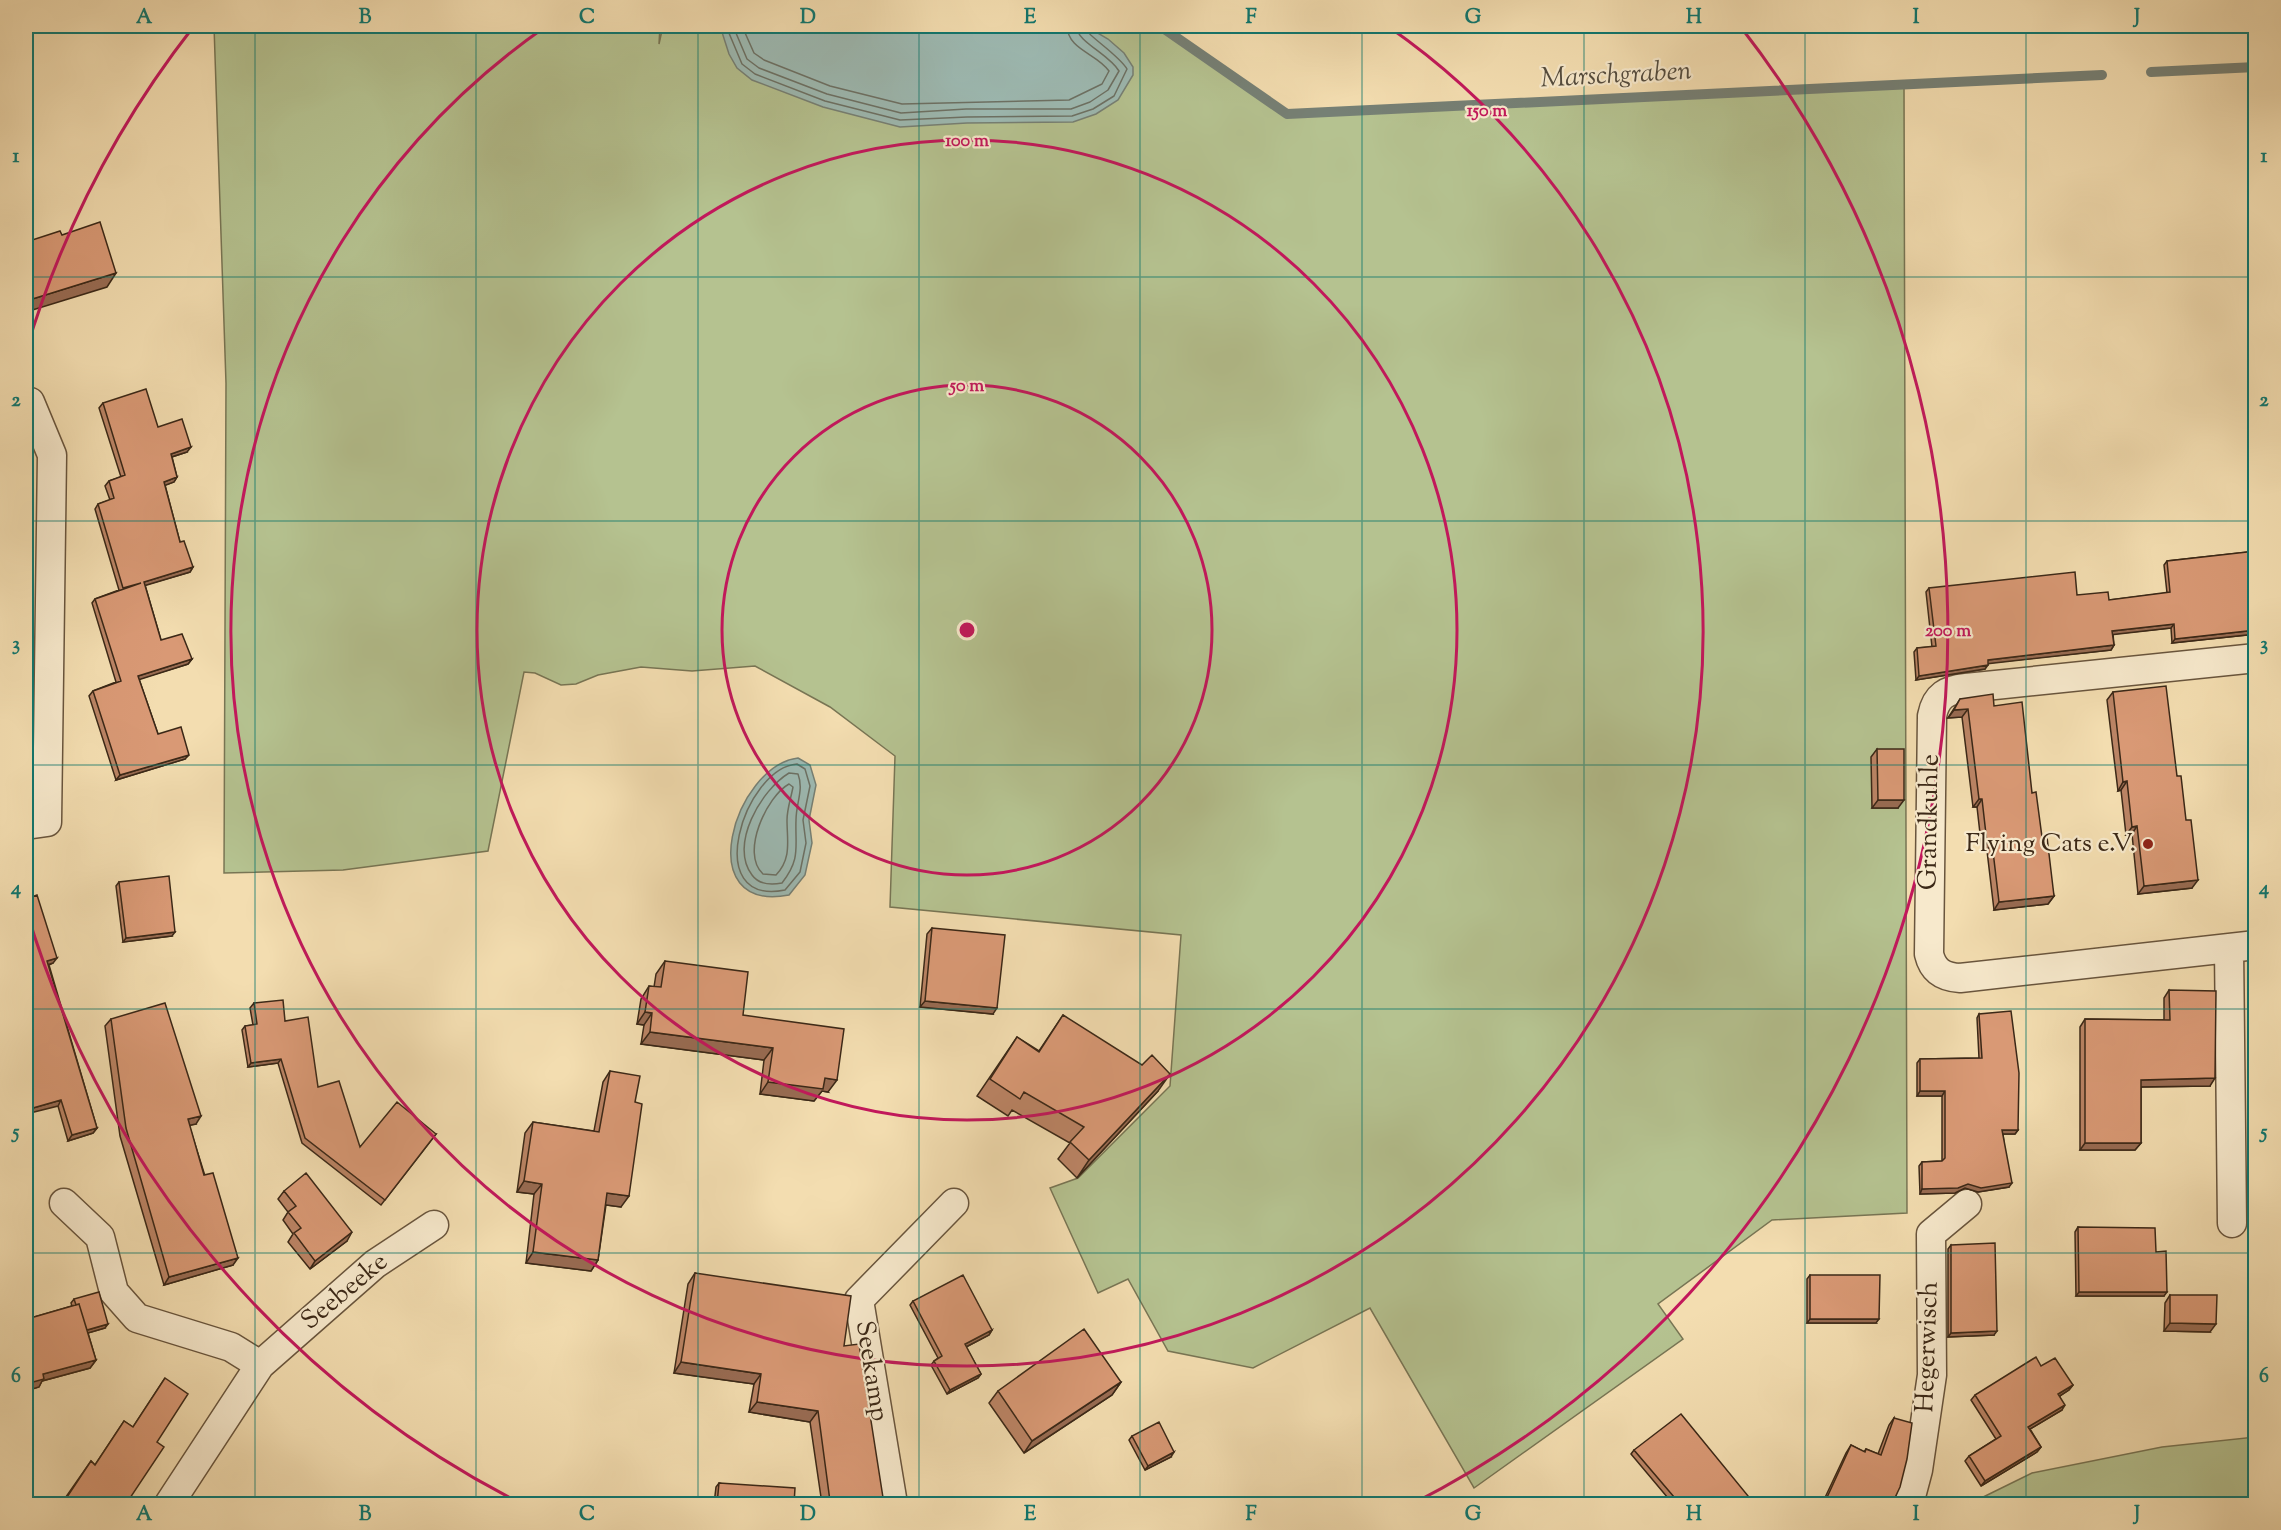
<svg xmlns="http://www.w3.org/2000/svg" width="2281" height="1530" font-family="'Sorts Mill Goudy',serif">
<rect width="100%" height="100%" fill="#f3ddb0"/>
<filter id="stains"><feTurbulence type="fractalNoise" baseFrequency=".00333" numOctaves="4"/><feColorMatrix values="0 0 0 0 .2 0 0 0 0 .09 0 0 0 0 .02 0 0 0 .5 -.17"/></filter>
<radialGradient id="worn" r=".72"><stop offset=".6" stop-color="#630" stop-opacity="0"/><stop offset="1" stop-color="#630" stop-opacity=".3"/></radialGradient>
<!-- green -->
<path fill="#b5c290" stroke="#787554" stroke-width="1.5" d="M214,26H660L659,44L663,26H1160L1288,114L1904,85L1907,1213L1772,1220L1658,1304L1683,1339L1474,1488L1370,1308L1253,1368L1168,1351L1128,1279L1098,1293L1050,1188L1078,1178L1170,1086L1181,935L890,907L895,756L830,707L755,666L692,671L641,667L598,675L576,684L561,685L535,673L524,672L488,851L343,870L224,873L226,383Z
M2255,1437V1504H1969L2032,1473L2162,1447Z"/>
<!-- water -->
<path fill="#9dbab3" stroke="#768075" stroke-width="1.5" d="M720,26H1079L1091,29L1108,39L1124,53L1133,67V75L1118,100L1096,114L1073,122L967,123L900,127L823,107L752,80L737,68L729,54Z
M798,758L810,765L816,785L809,820L812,843L805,875L789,895C690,914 734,766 798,758Z"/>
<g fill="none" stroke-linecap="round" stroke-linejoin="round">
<!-- shore -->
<path stroke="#6c7165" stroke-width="1.5" d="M726,26L742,64L755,74L825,101L900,120L967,117L1072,116L1093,109L1114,96L1127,69C1119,55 1084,33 1083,26
M733,26L747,59L759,68L827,94L901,113L966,109H1071L1090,102L1108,90L1119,71C1109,54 1077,42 1076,26
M742,26L754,53L764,60L830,86L902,104L1069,100L1102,84L1109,71C1096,53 1068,50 1067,26
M797,764L805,769L810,786L803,820L806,843L800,872L785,890C700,907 744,768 797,764Z
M789,773L798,774C804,790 796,803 796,820C795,847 801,859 782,883C771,885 759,885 752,875C729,845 761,790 789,773Z
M789,784L793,787C791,798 787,809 787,820C787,841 792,858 776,875L763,874C740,853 767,796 789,784Z"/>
<!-- stream -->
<path stroke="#768075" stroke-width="10" d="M1160,26L1287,114L2102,75
M2151,72L2256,67"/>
<defs>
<path id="street" d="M2256,658L1966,688C1947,690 1936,695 1932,716L1929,954C1933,971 1943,977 1960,978L2256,945
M26,825L47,822L52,455L30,402
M2229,948L2232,1223
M64,1203L100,1237L114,1292L137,1318L231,1347L260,1365
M169,1504L260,1365L375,1264L434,1225
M893,1504L859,1300L954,1203
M1909,1504L1918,1470L1932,1375L1931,1234L1967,1204"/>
</defs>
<!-- street casing -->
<use href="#street" stroke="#69553d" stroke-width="31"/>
<!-- street -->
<use href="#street" stroke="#f7e9cc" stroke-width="28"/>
</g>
<!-- wall -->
<path fill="#bb8465" stroke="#3b2817" stroke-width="1.5" d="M103,403L158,427L187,452L172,457L177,477L174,482L165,485L180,542L193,567L190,572L145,585L161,640L192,659L188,664L139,679L158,734L185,759L116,780L89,696L93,691L116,682L92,603L95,599L119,590L95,509L98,504L110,500L105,486L109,481L121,477L99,408Z
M2256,551V634L2172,643L2171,628L2113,634L2114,645L2111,650L1988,663L1985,669L1916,680L1914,652L1917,648L1932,647L1926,592L1929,588L2077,595L2109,600L2167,593L2164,565L2167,561Z
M2113,692L2177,776L2192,888L2138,894L2132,834L2126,835L2121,790L2118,791L2107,700Z
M1960,699L1994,706L2032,793L2054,896L2048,904L1994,910L1987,851H1982L1977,807H1973L1962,717L1948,718Z
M1877,749L1898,808H1872L1871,757Z
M119,882L172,936L123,942L116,886Z
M26,899L53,963L49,965L97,1128L93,1133L68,1141L58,1106Z
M932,928L993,1014L920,1007L927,934Z
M665,961L743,1015L828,1092L822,1091L814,1101L760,1094L764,1060L641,1044L644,1025L637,1024L641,999L649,986L654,987L656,974Z
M2169,990L2210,1086L2141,1087V1143L2135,1150H2080V1027L2085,1019L2164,1020V998Z
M254,1003L285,1021L318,1087L360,1147L436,1134L381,1205L302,1143L278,1063L248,1067L242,1030L245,1026L253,1025L250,1008Z
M1979,1014L2018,1130L2015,1134H2003L2009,1187L1978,1192L1965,1188L1955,1193L1920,1194L1919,1166L1922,1162L1942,1161V1096H1917V1063L1920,1059L1979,1058L1977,1018Z
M1063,1015L1158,1091L1077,1178L1058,1159L1070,1143L1012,1110L1008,1116L977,1096L1017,1037L1039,1051Z
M111,1019L196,1124L189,1125L233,1265L164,1285L120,1136L105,1026Z
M610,1071L635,1102L621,1207L606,1205L598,1260L591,1271L526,1263L534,1194L517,1192L525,1133L533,1122L594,1131L603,1082Z
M284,1191L347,1241L310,1269L288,1242L293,1234L283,1220L288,1212L278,1199Z
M2078,1227L2156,1252L2164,1296H2076L2075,1232Z
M1951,1245L1994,1335L1948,1337V1249Z
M695,1273L844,1346L884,1504H822L810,1422L749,1412L754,1384L674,1373L688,1284Z
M1810,1275L1876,1323H1807V1279Z
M2170,1295L2210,1332L2164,1331L2165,1303Z
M74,1299L105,1328L88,1333L96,1360L90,1368L42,1381L39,1387L26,1391V1322L27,1319L72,1306L71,1303Z
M913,1301L992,1330L989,1335L966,1347L981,1374L978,1378L947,1394L931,1365L934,1361L938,1358L910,1305Z
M2041,1366L2073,1385L2069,1390L2060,1396L2062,1410L2030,1429L2041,1447L2037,1452L1981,1486L1965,1461L1969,1456L1996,1439L1971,1400L1975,1395Z
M165,1378L157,1442L126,1504H61L91,1461L95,1465L124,1421L133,1427Z
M1121,1382L1112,1395L1024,1453L989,1403L998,1391Z
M1894,1418L1892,1504H1822L1846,1453L1851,1445L1864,1452L1866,1449L1878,1454L1889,1425Z
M1132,1436L1171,1457L1145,1470L1129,1440Z
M1634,1450L1751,1504H1673L1631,1454Z
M719,1483L794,1504H714L716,1487Z"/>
<!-- shaded-wall -->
<path fill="#986b52" stroke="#3b2817" stroke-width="1.5" d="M116,273L107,287L26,312V301Z
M191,447L187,452L168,458L171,454Z
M177,477L174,482L161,487L164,482Z
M193,567L190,572L140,587L144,582Z
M31,607L26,615V609Z
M2174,624L2171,628L2109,635L2112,631Z
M2256,630V634L2172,643L2175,639Z
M2114,645L2111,650L1985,664L1988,660Z
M192,659L188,664L135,681L138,676Z
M1988,665L1985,669L1916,680L1919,676Z
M1968,709L1962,717L1948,718L1954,710Z
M189,755L185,759L116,780L120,775Z
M2127,781L2121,790L2118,791L2123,782Z
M1979,799H1982L1977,807H1973Z
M1878,800H1904L1898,808H1872Z
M2137,826L2132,834L2126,835L2132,827Z
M1987,843H1992L1987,851H1982Z
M2198,880L2192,888L2138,894L2144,886Z
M2054,896L2048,904L1994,910L1999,902Z
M175,932L172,936L123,942L126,938Z
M57,958L53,963L44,966L47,961Z
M925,1001L997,1008L993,1014L920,1007Z
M645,1012L652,1013L644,1025L637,1024Z
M650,1032L773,1048L764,1060L641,1044Z
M281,1059L278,1063L248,1067L251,1063Z
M1170,1074L1158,1091L1077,1178L1089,1160Z
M825,1078L837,1080L828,1092L822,1091L814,1101L760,1094L768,1082Z
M2215,1078L2210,1086L2136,1087L2141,1080Z
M1920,1091H1945L1942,1096H1917Z
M61,1100L58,1106L26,1114V1110Z
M201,1116L196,1124L182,1127L188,1119Z
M97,1128L93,1133L68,1141L72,1135Z
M2002,1130H2018L2015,1134H1999Z
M2085,1143H2141L2135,1150H2080Z
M524,1181L542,1184L534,1194L517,1192Z
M2012,1183L2009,1187L1978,1192L1965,1188L1955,1193L1920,1194L1922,1189L1968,1184Z
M607,1193L629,1196L621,1207L599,1204Z
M352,1232L347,1241L310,1269L315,1261Z
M533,1252L598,1260L591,1271L526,1263Z
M238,1258L233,1265L164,1285L169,1277Z
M2079,1292H2167L2164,1296H2076Z
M1810,1319H1879L1876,1323H1807Z
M2170,1323L2216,1324L2210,1332L2164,1331Z
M108,1324L105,1328L81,1335L84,1331Z
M992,1330L989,1335L962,1349L965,1344Z
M1997,1331L1994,1335L1948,1337L1951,1333Z
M96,1360L90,1368L42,1381L39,1387L26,1391V1384L43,1374Z
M681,1362L761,1374L754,1384L674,1373Z
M981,1374L978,1378L947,1394L950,1390Z
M1121,1382L1112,1395L1024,1453L1032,1441Z
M2073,1385L2069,1390L2055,1399L2058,1394Z
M757,1402L818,1411L810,1422L749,1412Z
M2065,1405L2062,1410L2025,1432L2028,1427Z
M2041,1447L2037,1452L1981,1486L1985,1481Z
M1174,1452L1171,1457L1145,1470L1148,1466Z
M830,1501L873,1504H828Z"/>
<!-- building -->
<path fill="#d99975" stroke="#3b2817" stroke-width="1.5" d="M100,222L116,273L26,301V242L60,231L62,235Z
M146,389L158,427L182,419L191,447L171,454L177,477L164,482L180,542L184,541L193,567L144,582L161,640L182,634L192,659L138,676L158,734L181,727L189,755L120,775L93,691L121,681L95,599L141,583L123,588L98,504L114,498L109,481L125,475L103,403Z
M2256,551V630L2175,639L2174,624L2112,631L2114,645L1988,660V665L1919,676L1917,648L1936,646L1929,588L2075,572L2077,595L2108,592L2109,600L2170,592L2167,561Z
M26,592L31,607L26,609Z
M2166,686L2177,776H2181L2186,820H2191L2198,880L2144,886L2137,826L2132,827L2127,781L2123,782L2113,692Z
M1993,694L1994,706L2022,702L2032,793L2036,792L2042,837H2047L2054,896L1999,902L1992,843H1987L1982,799H1979L1968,709L1954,710L1960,699Z
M1877,749H1904V800H1878Z
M169,876L175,932L126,938L119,882Z
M37,895L57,958L47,961L97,1128L72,1135L61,1100L26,1110V899Z
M932,928L1005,935L997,1008L925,1001Z
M665,961L748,972L743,1015L844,1029L837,1080L825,1078L823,1089L768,1082L773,1048L650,1032L652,1013L645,1012L649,986L661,987Z
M2169,990L2216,991L2215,1078L2141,1080V1143H2085V1019L2170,1020Z
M283,1000L285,1021L308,1017L318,1087L339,1081L360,1147L397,1102L436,1134L385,1200L305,1138L281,1059L251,1063L245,1026L257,1024L254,1003Z
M165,1003L201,1116L188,1119L204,1175L213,1173L238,1258L169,1277L126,1128L111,1019Z
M2011,1011L2019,1073L2018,1130H2002L2012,1183L1981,1188L1968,1184L1958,1188L1922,1189V1162L1942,1161L1945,1158V1091H1920V1059L1982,1058L1979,1014Z
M1063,1015L1142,1065L1152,1055L1170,1074L1089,1160L1070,1142L1084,1127L1024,1092L1020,1099L990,1079L1017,1037L1039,1052Z
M610,1071L640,1076L635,1102L642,1104L629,1196L607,1193L598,1260L533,1252L542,1184L524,1181L533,1122L599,1132Z
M306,1173L352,1232L315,1261L294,1233L301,1228L288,1212L296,1206L284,1191Z
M2078,1227L2155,1228L2156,1252L2166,1251L2167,1292H2079Z
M1995,1243L1997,1331L1951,1333V1245Z
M695,1273L851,1296L844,1346L859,1344L884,1504L830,1501L818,1411L757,1402L761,1374L681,1362Z
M963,1275L992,1330L965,1344L981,1374L950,1390L934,1361L942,1356L913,1301Z
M1810,1275H1880L1879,1319H1810Z
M99,1292L108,1324L87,1330L79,1304L76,1305L74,1299Z
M2170,1295H2217L2216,1324L2170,1323Z
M79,1304L96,1360L43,1374L44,1379L26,1384V1324L29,1323L27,1319Z
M1084,1329L1121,1382L1032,1441L998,1391Z
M2036,1357L2041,1366L2055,1358L2073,1385L2058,1394L2065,1405L2028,1427L2041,1447L1985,1481L1969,1456L2001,1436L1975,1395Z
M165,1378L188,1394L157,1442L164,1447L126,1504H71L65,1500L91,1461L95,1465L124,1421L133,1427Z
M1681,1414L1753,1502L1750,1504H1680L1634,1450Z
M1894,1418L1912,1423L1907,1459L1900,1487L1892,1504H1824L1851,1445L1865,1452L1866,1449L1881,1455Z
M1159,1422L1174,1452L1148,1466L1132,1436Z
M719,1483L795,1488L794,1504H717Z"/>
<!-- grid -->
<path fill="none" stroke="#0f766e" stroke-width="1.5" stroke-opacity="0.55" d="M255,26V1504M476,26V1504M698,26V1504M919,26V1504M1140,26V1504M1362,26V1504M1584,26V1504M1805,26V1504M2026,26V1504M26,277H2256M26,521H2256M26,765H2256M26,1009H2256M26,1253H2256"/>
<!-- distance rings -->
<g fill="none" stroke="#c2185b" stroke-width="3">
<circle cx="967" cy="630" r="245"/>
<circle cx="967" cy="630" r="490"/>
<path d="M1389 27A736 736 0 1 1 545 27"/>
<path d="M522 1504A981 981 0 0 1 26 909M26 351A981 981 0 0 1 194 26M1740 26A981 981 0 0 1 1412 1504"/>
</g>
<!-- markers -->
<circle fill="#8f2418" stroke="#f7e9cc" stroke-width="2" cx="2148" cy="844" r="6"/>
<g text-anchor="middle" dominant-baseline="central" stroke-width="4.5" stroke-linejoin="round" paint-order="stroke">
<!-- street labels -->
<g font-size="26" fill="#3b2817" stroke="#f7e9cc">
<text transform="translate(1930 822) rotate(-89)">Grandkuhle</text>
<text transform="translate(345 1292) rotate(-40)">Seebeeke</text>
<text transform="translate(1928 1347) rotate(-88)">Hegerwisch</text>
<text transform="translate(871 1371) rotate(81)">Seekamp</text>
</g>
<!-- poi labels -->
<g font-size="26" fill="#3b2817" stroke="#f7e9cc" text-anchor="end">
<text x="2136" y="844">Flying Cats e.V.</text>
</g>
<!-- water labels -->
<g font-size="27" font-style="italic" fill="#544c3e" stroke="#f7e9cc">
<text transform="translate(1616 76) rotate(-3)">Marschgraben</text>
</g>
</g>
<circle cx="967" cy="630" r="9" fill="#c2185b" stroke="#f7e9cc" stroke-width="3"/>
<g font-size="18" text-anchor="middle" font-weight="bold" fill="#c2185b" stroke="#f7e9cc" stroke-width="4.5" stroke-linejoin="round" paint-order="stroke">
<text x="1487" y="116">150 m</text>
<text x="967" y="146">100 m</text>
<text x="967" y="391">50 m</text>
<text x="1948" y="636">200 m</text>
</g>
<!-- margin -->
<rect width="2281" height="1530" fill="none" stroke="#f3ddb0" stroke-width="66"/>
<rect x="33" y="33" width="2215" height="1464" fill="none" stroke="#0f766e" stroke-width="2"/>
<g font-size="20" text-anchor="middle" font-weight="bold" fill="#0f766e">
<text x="144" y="23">A</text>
<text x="365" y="23">B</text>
<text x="587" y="23">C</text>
<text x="808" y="23">D</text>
<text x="1030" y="23">E</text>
<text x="1251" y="23">F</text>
<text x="1473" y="23">G</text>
<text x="1694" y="23">H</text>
<text x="1916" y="23">I</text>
<text x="2137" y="23">J</text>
<text x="16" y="162">1</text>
<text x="2264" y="162">1</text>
<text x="16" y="406">2</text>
<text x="2264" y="406">2</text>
<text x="16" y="650">3</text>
<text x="2264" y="650">3</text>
<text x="16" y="894">4</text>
<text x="2264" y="894">4</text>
<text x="16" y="1138">5</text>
<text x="2264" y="1138">5</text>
<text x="16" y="1382">6</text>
<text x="2264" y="1382">6</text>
<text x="144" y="1520">A</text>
<text x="365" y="1520">B</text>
<text x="587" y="1520">C</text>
<text x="808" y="1520">D</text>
<text x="1030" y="1520">E</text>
<text x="1251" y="1520">F</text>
<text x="1473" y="1520">G</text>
<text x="1694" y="1520">H</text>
<text x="1916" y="1520">I</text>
<text x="2137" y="1520">J</text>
</g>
<rect width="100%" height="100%" filter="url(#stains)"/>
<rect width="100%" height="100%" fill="url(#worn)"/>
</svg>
